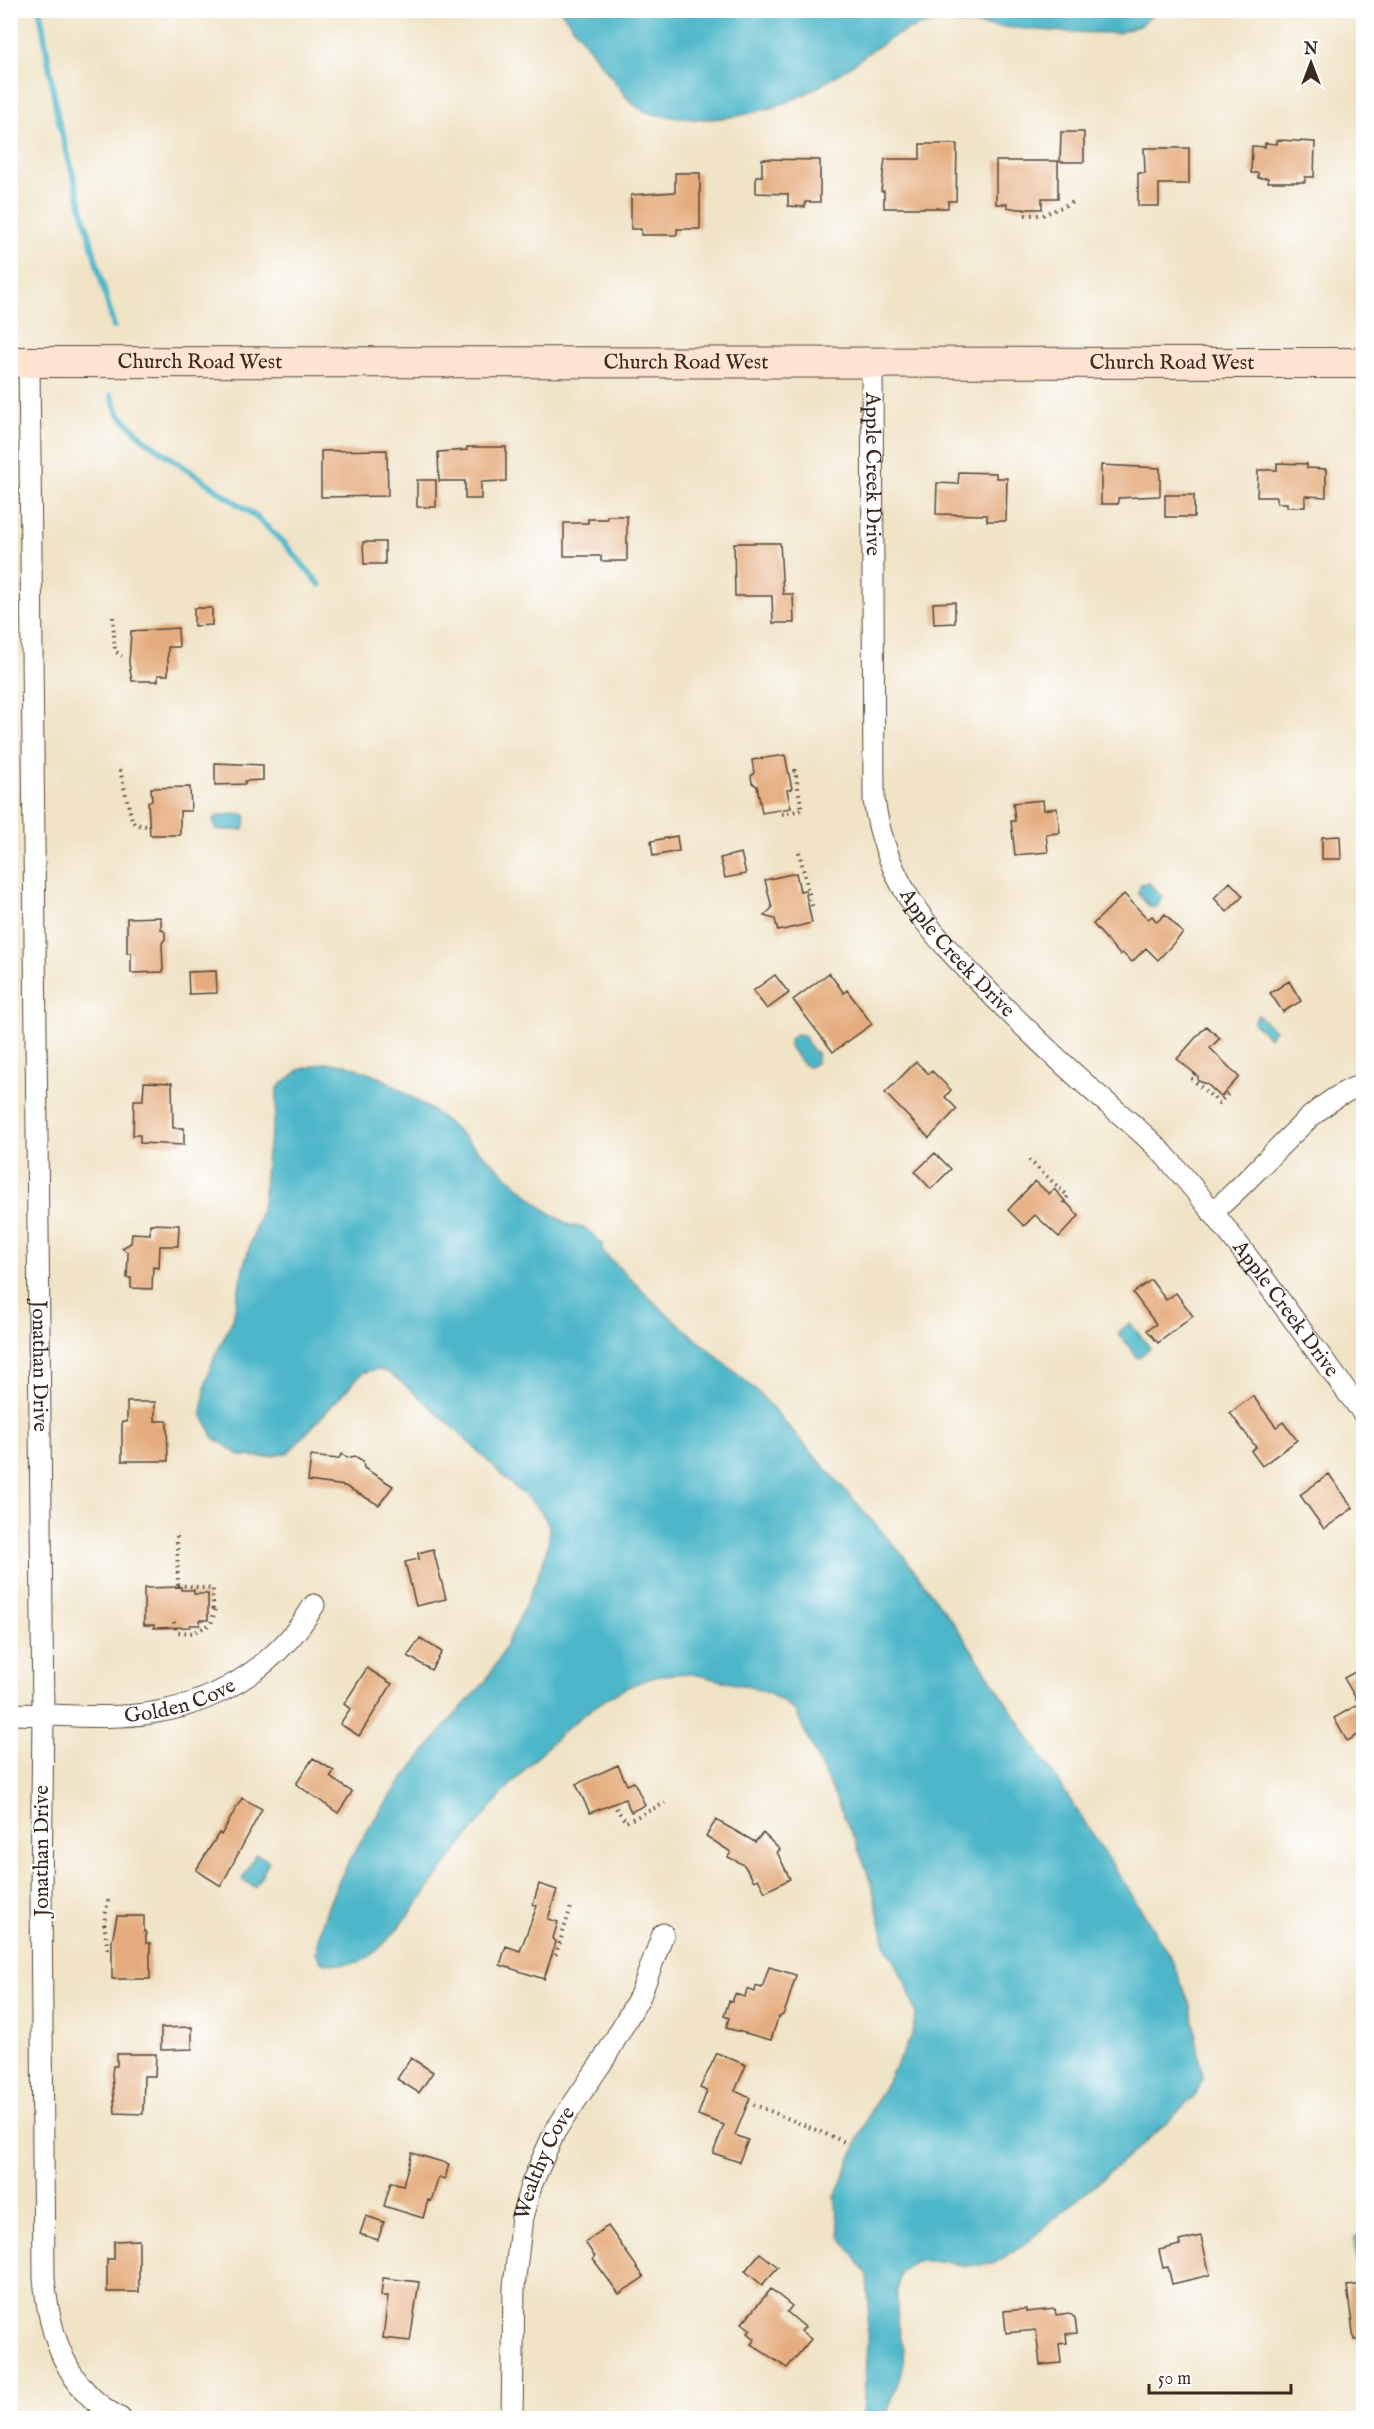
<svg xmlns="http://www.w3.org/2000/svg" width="1374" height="2429" font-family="'IM FELL English',serif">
<rect width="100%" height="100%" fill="#fff"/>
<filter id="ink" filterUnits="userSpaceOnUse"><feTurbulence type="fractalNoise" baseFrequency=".0167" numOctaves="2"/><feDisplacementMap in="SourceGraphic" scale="12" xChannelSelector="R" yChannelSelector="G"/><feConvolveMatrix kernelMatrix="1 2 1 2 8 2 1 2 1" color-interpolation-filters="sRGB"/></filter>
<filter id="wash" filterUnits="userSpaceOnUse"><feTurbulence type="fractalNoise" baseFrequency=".008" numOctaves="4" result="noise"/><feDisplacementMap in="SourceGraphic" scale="24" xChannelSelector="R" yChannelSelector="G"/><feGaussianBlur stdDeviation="1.35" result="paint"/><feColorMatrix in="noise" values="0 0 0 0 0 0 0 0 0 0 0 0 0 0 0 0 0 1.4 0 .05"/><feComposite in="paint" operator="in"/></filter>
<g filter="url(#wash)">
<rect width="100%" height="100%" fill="#f0e3c6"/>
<!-- water -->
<path fill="#4db7c9" stroke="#447074" stroke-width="1.5" d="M561,11H1157L1141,25L1118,33L1065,32L939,22C891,27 863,61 823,84C782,109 729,123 682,118C658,115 646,117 628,99Z
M243,814L246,816L244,830H216L213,820L218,815Z
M1149,883L1162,897L1157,907H1150L1138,894L1141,884Z
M1258,1015L1275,1030L1269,1037L1253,1022Z
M796,1034L804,1035L811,1049L817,1053V1062L809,1067L803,1064L789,1047L791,1038Z
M324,1063L346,1064L385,1080L440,1116L544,1209L571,1226L584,1227L602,1244V1251L659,1307L758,1392L905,1558L962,1635L1127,1887L1171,1958L1191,2007L1203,2078L1194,2097L1143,2144L1021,2247L993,2264L965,2266L943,2261H915L901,2272L897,2291V2314L905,2363L886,2416L868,2418L863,2416L869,2306L867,2275L840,2235L835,2197L869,2114L911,2038L916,2015L908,1988L885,1945L871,1881L855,1841L796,1712C772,1690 749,1686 718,1680C709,1678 700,1675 691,1674C595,1665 489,1808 438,1876C417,1903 397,1935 370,1956C358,1966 337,1965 322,1962L316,1953C326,1872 403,1777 454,1716C463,1704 476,1694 485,1682C501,1658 558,1549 548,1524C540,1505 518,1491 504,1477C466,1439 433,1407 390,1373L377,1369L362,1373L288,1453L267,1457L241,1456L214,1438L202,1414L206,1383L213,1360L233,1319L243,1268L263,1203L267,1152L276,1112L277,1088L299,1070Z
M1130,1323L1150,1348L1138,1358L1118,1333Z
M256,1854L269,1861L255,1887L242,1880Z
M1363,2232V2271H1359L1355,2253V2237Z"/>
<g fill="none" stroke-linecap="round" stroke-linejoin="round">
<!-- stream -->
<path stroke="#4db7c9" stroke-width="6" d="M40,10L58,119L114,327
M111,395L118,413L145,440L255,516L284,543L320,585"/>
</g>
<g id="blocks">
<!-- building -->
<path fill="#e5ad7f" d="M1061,132H1084V162H1060Z
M1277,140L1315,142L1314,177H1305V182H1268V178H1258V173H1251L1252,146L1265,147V143L1277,144Z
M920,144H957L956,201H948V208H884V191H881L885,159H920Z
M1144,148H1189V184H1159V206H1138V173H1145Z
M762,159L820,160V202H805V207L788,206V194L756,193V176H762Z
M996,161H1058V198H1042V209H1017L1007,207V204H996Z
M675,173H700V229H677V235H641V229H631V195L675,192Z
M467,447H506V481L481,482V499H465V481H439L438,452L467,450Z
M387,450L388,496L321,497V451Z
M1277,463L1307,464V468L1326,469V497L1305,496V507H1287V503H1277V497H1257L1258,470H1277Z
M1101,465L1160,468V496L1118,498V504H1101Z
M959,472L996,473V478H1007L1006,521H987V515L936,514L937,483L958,484Z
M417,480H436V507H417Z
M1165,495H1194V517H1165Z
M607,516H627V561H601V556H564V523H588V519H607Z
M363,542H385V564H364Z
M734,543H780L783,594H793L794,623H773L772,596H735Z
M955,602V623L934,624L933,603Z
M194,608H212V625L194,626Z
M178,628L179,647H168V675H158V681H132L129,663L131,631Z
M785,755L792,789L787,790L791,808L762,813L757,786L752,783L751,776L754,773L752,760Z
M215,763L263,765V780L245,781V784L215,785Z
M190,787L191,811H180V835H150L148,802L152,801L151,788Z
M1043,800L1044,810L1057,808L1060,833L1046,834L1048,852L1015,855L1011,821H1015L1013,803Z
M677,836L679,851L653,856L651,841Z
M1340,836L1341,859H1322V837Z
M741,853L746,874L725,878L720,858Z
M796,873L800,891L805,890L812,923L778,931L775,919L764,916L772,908L765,880Z
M1230,882L1243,896L1227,912L1214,898Z
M1124,894L1148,919L1152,916L1157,922L1165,914L1183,933L1158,960L1146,948L1132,962L1122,953L1120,955L1093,924Z
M161,917V929L165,932V939L162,943L163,972L131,973V953H127V918Z
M216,971L217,993L189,994L188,972Z
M829,973L844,993L847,990L872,1024L833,1052L793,1000Z
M775,975L789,993L767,1009L753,991Z
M1289,981L1301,1001L1283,1012L1270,993Z
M1206,1026L1220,1038L1210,1048L1239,1077L1221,1097L1207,1084L1198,1081V1076L1177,1059Z
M916,1062L929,1074L932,1071L951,1090L945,1097L957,1109L929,1138L885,1093Z
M144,1082L172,1083L173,1128H184V1145L140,1143V1135H133L134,1100H143Z
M935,1153L951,1169L931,1189L915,1172Z
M1035,1181L1049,1194L1054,1189L1079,1216L1059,1237L1035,1215L1024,1226L1008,1210Z
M150,1224L179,1225L178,1246H160L159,1268L153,1267L152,1289L131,1288V1278H127L128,1253L122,1248L131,1243L132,1233L150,1234Z
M1151,1280L1166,1300L1176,1293L1193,1316L1158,1343L1147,1330L1156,1324L1133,1293Z
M1253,1396L1276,1427L1283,1422L1297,1440L1262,1466L1251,1451L1256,1447L1230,1413Z
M127,1402H155V1421H167L168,1461H122V1422H127Z
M342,1454L347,1458L355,1456L363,1461L364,1468L393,1486L379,1505L345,1486L308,1481L311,1456L338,1459Z
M1329,1474L1353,1508L1324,1529L1300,1495Z
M433,1549L446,1599L416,1606L405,1562L419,1559L418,1553Z
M181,1587V1590H194V1594H208V1620H200V1625H190V1627L154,1628V1625H144V1588Z
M420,1638L442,1652L431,1670L408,1656Z
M1364,1667V1732L1347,1741L1334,1718L1359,1704L1344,1678Z
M367,1668L392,1684L359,1736L340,1724L350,1709L344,1704Z
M313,1758L334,1771L330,1777L352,1792L338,1813L296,1784Z
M618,1765L627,1785L634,1782L645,1805L631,1812L625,1799L590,1813L576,1784Z
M242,1798L262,1809L221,1886L196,1870L219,1833L221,1835Z
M716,1820L755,1842L763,1833L780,1850L777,1852L790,1879L765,1892L758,1879L754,1881L744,1865L728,1857L731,1852L706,1836Z
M539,1884L557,1890L548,1919L558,1922L553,1938L556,1942L544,1979L500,1965L506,1946L520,1951L537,1906L533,1904Z
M117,1916H144V1932H146V1943H150V1979H112V1941Z
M769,1967L796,1975L787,2005L783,2015L778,2018L771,2040L726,2028L729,2018L724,2016L729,2001L732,2002L735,1994L745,1997L747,1989L755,1992L756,1986L762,1988Z
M192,2027V2049L161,2050V2028Z
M717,2053L746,2065L735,2091L750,2098L735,2135L748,2140L739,2162L713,2153L724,2125L698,2115L707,2091L700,2088Z
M117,2054H156L155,2076H144L143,2114L115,2113L112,2074L113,2066H117Z
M411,2058L433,2072L419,2093L397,2079Z
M412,2153L449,2164L445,2179L439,2177L431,2201L428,2200L423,2218L384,2206L391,2182L403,2185Z
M366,2216L384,2222L378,2240L360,2234Z
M608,2226L644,2277L619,2294L593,2259L595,2257L585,2242Z
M1201,2236L1210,2275L1172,2284L1168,2267L1163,2268L1159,2250L1180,2245L1179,2241Z
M139,2240V2292H107V2259H114V2241Z
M760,2253L778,2267L762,2285L745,2271Z
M383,2278L419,2282L410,2341L383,2338L388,2296H381Z
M1364,2284V2339L1354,2340L1347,2286Z
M771,2289L792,2306L787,2312L805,2327L801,2331L811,2339L787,2368L751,2344L755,2339L748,2333L751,2330L742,2323Z
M1026,2309V2312L1055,2309L1056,2315L1069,2313L1075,2318L1077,2333L1066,2334L1067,2343L1059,2344L1061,2363L1040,2365L1036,2330L1006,2333L1004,2311Z"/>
</g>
</g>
<g filter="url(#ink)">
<use href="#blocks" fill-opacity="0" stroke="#564637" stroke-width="1.5"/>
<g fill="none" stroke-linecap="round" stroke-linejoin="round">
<defs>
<g id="street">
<path id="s1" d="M29,362L43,1714L41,1894L44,2278C49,2334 66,2390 120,2418"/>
<path id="s2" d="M872,362L874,800C887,888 931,933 991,994C1024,1027 1058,1060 1093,1091C1118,1113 1145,1133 1167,1158C1239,1238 1298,1329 1364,1414"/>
<path d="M1212,1212C1256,1179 1314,1096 1364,1085"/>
<path id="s3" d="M10,1714C58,1714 110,1721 157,1712C222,1701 280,1662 314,1605"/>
<path id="s4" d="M512,2418L514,2287L522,2217L532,2183L555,2131L604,2059L640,1996L663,1934"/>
</g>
<g id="secondary">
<path id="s5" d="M10,362L1364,363"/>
</g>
</defs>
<!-- street casing -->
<use href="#street" stroke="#564637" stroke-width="23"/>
<!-- secondary casing -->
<use href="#secondary" stroke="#564637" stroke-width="32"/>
<!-- path -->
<path stroke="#564637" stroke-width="4" stroke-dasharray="1.5 4.5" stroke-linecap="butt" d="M1025,209V215H1043L1073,202
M113,617L115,651L122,656
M120,770L132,820L135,824L146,826
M782,814L802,810L795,771L788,772
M799,852L812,906H808
M1195,1074L1191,1078L1219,1103L1230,1092
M1029,1160L1068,1196L1064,1203
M177,1536L178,1586
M178,1585L213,1589V1610
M174,1622L177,1632L193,1633L211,1624L215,1610
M616,1808L626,1822L665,1803
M108,1900L104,1923L108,1951
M551,1956L555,1957L571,1907
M748,2102L845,2142"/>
<!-- street -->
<use href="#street" stroke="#fff" stroke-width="21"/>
<!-- secondary -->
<use href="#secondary" stroke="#fde3d1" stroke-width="30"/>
</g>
</g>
<g text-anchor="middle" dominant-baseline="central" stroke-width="4.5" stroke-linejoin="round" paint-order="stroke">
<!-- street labels -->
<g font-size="21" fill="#3b2a1e" stroke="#fff">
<text stroke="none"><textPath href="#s5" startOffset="190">Church Road West</textPath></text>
<text stroke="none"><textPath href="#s5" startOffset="676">Church Road West</textPath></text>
<text stroke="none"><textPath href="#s5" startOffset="1162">Church Road West</textPath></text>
<text stroke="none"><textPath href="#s2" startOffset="112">Apple Creek Drive</textPath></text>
<text stroke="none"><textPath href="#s2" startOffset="616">Apple Creek Drive</textPath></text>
<text stroke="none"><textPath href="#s2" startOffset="1102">Apple Creek Drive</textPath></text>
<text stroke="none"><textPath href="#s1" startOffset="1004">Jonathan Drive</textPath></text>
<text stroke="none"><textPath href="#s3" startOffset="172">Golden Cove</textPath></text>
<text transform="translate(42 1851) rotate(-90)">Jonathan Drive</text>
<text stroke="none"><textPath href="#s4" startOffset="260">Wealthy Cove</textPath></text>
</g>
</g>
<!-- margin -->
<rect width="1374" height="2429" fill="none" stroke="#fff" stroke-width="36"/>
<!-- north arrow -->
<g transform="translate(1311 63)" stroke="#ffffff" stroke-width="4.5" paint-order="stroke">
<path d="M0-4.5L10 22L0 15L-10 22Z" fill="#3b2a1e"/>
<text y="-9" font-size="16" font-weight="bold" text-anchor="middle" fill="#3b2a1e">N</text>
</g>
<!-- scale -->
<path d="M1149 2384v9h142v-9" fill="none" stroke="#3b2a1e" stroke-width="3"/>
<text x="1158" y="2384" font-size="18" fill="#3b2a1e" stroke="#ffffff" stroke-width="4.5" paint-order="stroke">50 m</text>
</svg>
